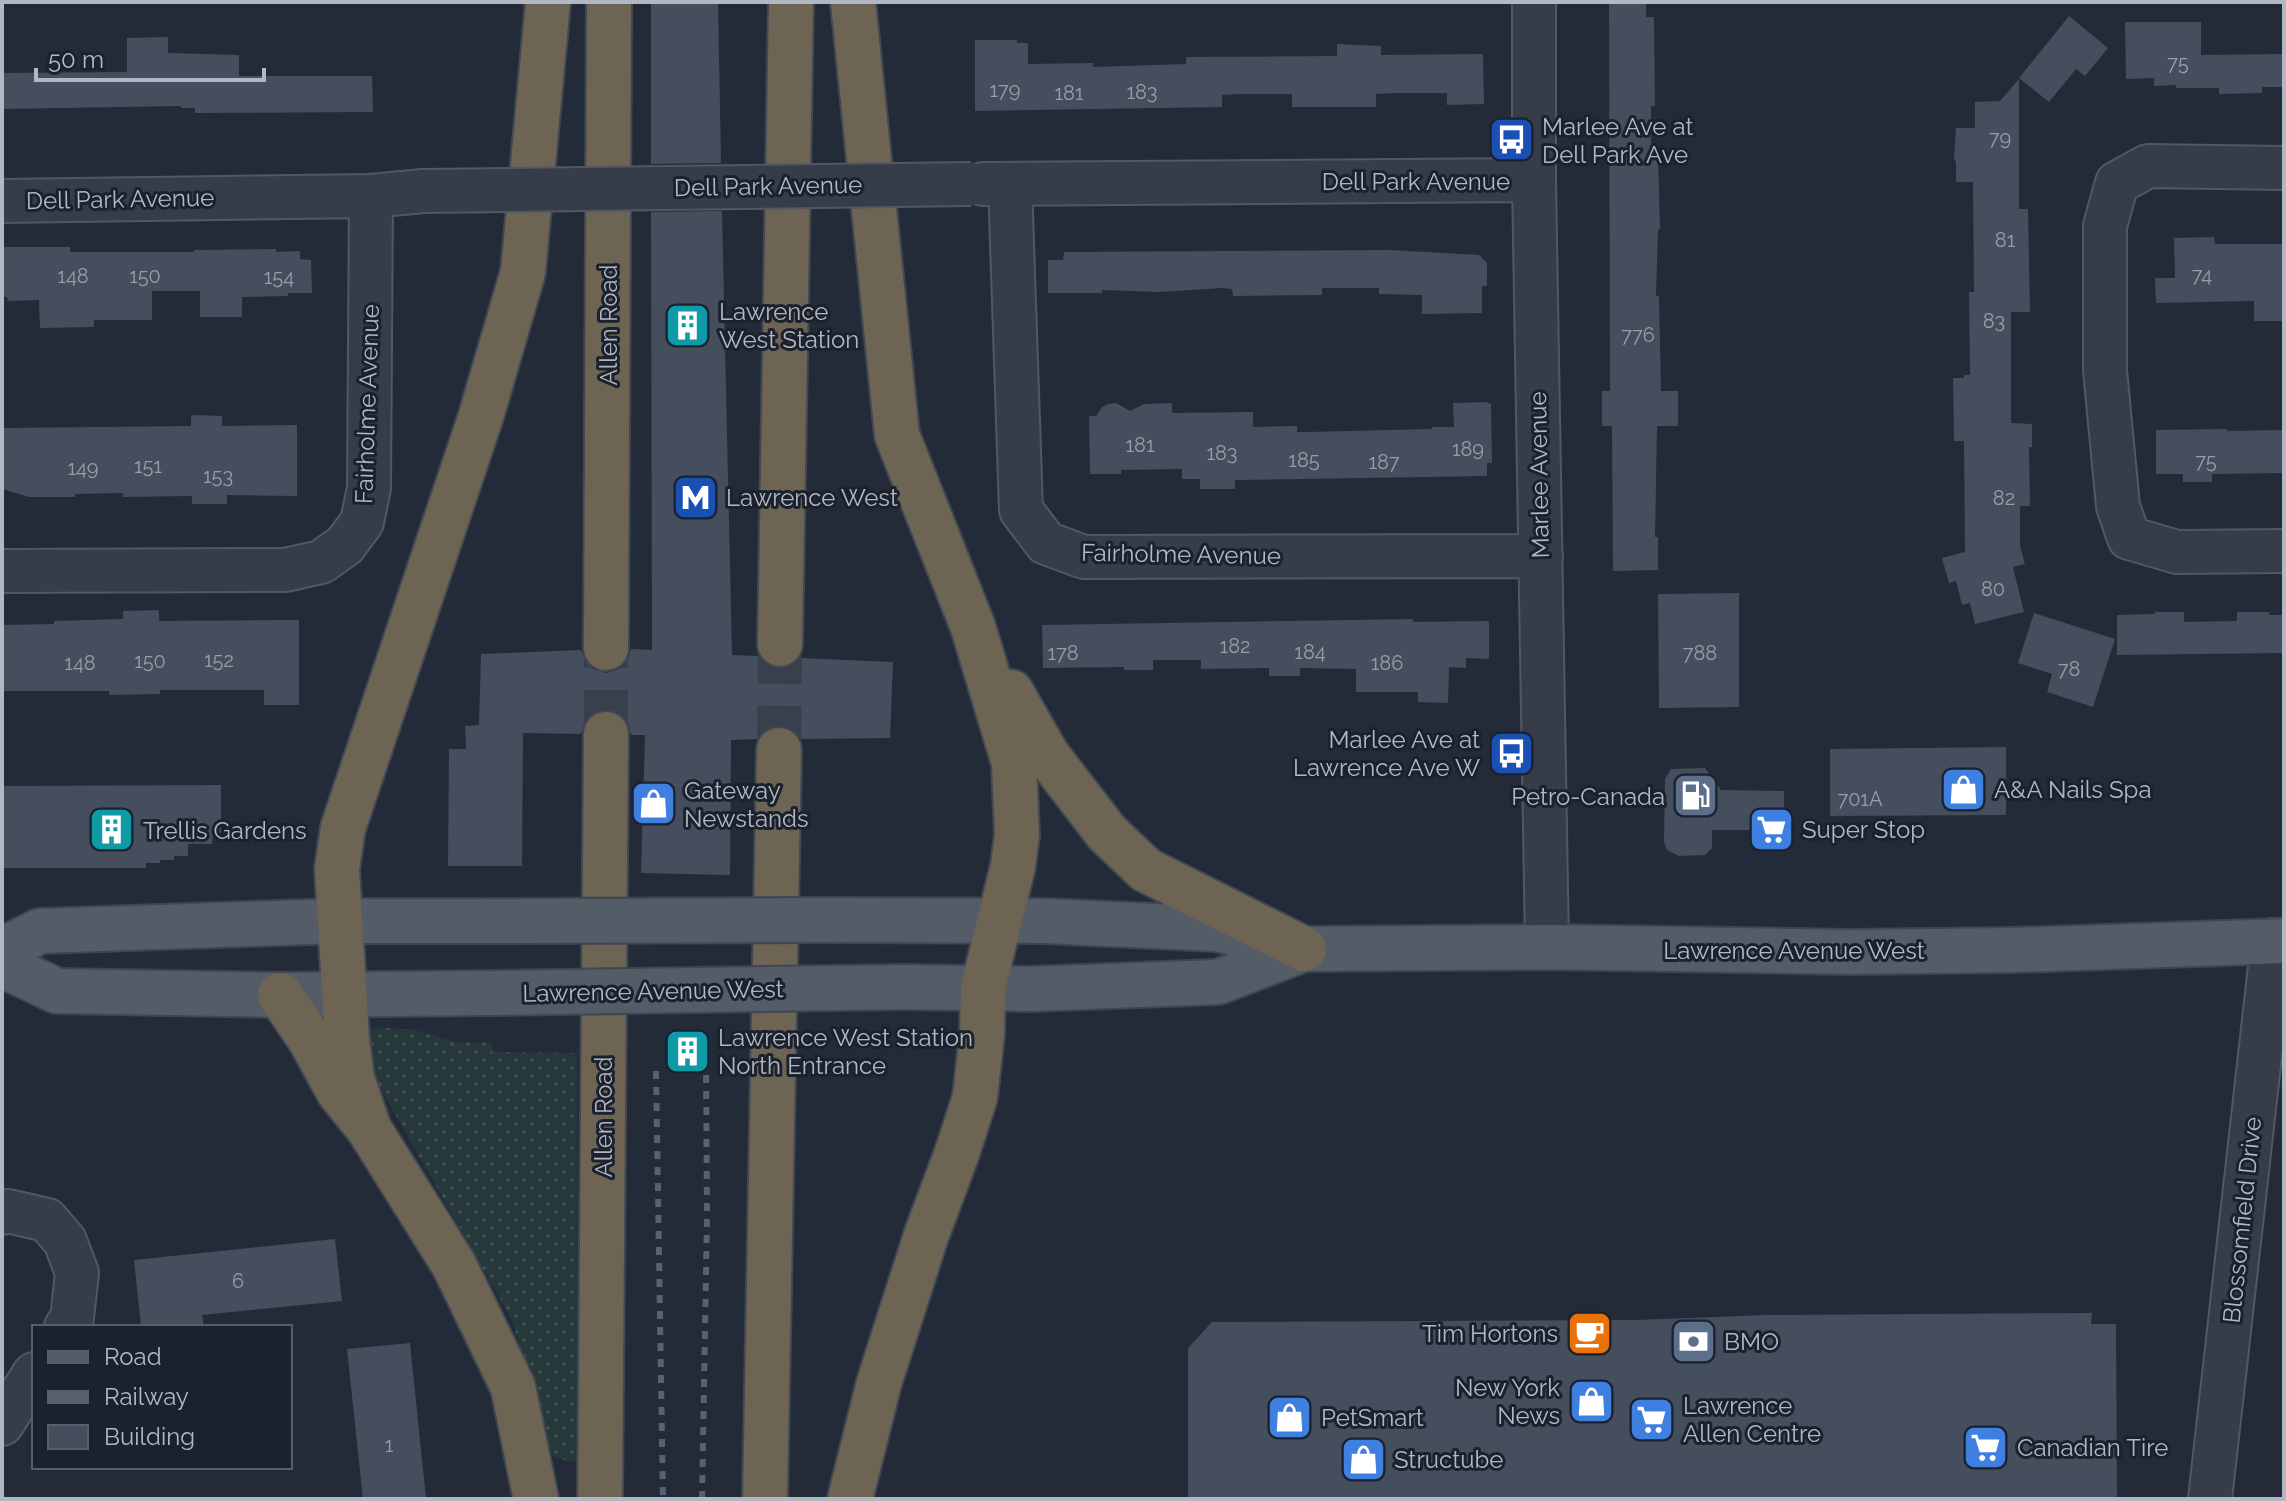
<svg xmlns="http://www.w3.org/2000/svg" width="2286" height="1501" font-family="Raleway,sans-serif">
<defs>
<pattern id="grass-dots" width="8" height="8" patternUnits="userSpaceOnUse" patternTransform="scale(2)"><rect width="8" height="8" fill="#26383a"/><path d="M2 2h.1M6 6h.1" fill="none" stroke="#435355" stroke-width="1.8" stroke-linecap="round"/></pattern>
</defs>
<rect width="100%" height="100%" fill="#232b38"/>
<!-- grass -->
<path fill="url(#grass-dots)" d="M377,1027L415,1030L456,1042L492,1043V1052L577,1053L578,1463L553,1457L512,1320L373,1075L369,1033Z"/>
<!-- building -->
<path fill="#444e5c" d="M651,2H718L721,163L651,164Z
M1609,2H1646V17H1654L1655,106H1651V147L1658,154L1660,229H1658L1656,296H1659L1661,391H1678V426H1657L1655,537H1658V570L1613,571L1612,426H1602V391H1610Z
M2069,16L2108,48L2085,76L2076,69L2049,102L2019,78Z
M2125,22H2201V55L2284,54V87H2262V93L2219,94V88H2176V85L2154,86V78L2126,79Z
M168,37V53L239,55V76H372L373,112L195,113V108H181V106L2,109V73L127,72V38Z
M975,40H1017V43H1028V64L1093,63V67L1186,64V57L1337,56V44L1381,46V55L1483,54L1484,104L1447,105V93H1395L1376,94V107H1292V94H1242L1222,95V107L975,111Z
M2019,79V209H2028L2030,312H2011V423L2032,424V447H2029L2030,506H2020V546L2025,564L2013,567L2024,612L1975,624L1970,603L1962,605L1956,581L1949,583L1942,558L1965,552L1964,441H1954L1953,378H1964V375H1970L1969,292H1974L1973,182H1956V162L1954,159L1956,128H1975V102L2000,101Z
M722,211L732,655L758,656L767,665L779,669L791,666L800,658L893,662L890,738L801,739L793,729L779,725L766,729L757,739L731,740L730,875L641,873L645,735H631L628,722L619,713L607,709L594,712L585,721L581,734L523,733L522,866H448L449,749H466L465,726L479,725L481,654L581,650L585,661L593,669L607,673L619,669L627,661L631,649L652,650L651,212Z
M2214,237L2215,244H2284V321H2254V301L2156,303L2155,278H2175L2174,238Z
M2,247H70V252H194V250L276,249V252L300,251V259L311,260L312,293H288V296L242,297V317H200V291H152V320H94V327L40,328L39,300L8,301L7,297H2Z
M1390,250L1479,255L1487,263V286H1482V313L1422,314V295L1379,294V288H1322V295L1233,296L1232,289L1222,288L1159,292L1102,290V293H1048V260H1063L1064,252Z
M1486,402L1491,404L1492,463H1487V476L1235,480V489H1200V479H1182V469L1121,470V474H1090L1089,416H1096L1102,407L1108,404L1116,403L1130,411L1144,404L1172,403V413L1253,412V427L1297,426V432H1308L1432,429V427H1454L1453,403Z
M193,415L222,416V426L297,425V496L227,495V504H192V496L123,497V493L75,494V497H29L2,489V428L191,426V417Z
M2227,429V431L2284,430V473L2212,474V482H2183V474H2156V430Z
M1739,593V707L1659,708L1658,594Z
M159,610V621L299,620V705H264V690H160V694L109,695V691H2V625L54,624V621L123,619V611Z
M2155,612H2184V622L2237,621V612H2269V615H2284V653L2117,655V615L2155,614Z
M2034,613L2115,639L2093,707L2047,692L2052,674L2018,663Z
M1413,619V622L1489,621V659L1466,658V668L1449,667L1448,703L1418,702V692H1356V669L1300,668V676H1269V668L1201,669V660H1153V670H1124V667L1043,668L1042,625Z
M2006,747V815L1830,816V749Z
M1705,768L1721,790L1784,791V849H1758V830H1712V848L1705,855L1679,856L1667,850L1664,842L1665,779L1671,769Z
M221,785V833H213L212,844H188V856H174V860H160V863H146V868H2V786Z
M335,1239L342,1301L202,1315L204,1327H141L134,1260Z
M2092,1313L2091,1324H2116L2117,1499H1188V1348L1212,1322L1636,1320L1766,1315Z
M410,1343L426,1499H363L347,1349Z"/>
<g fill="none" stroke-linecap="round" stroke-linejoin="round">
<!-- highway-tunnel -->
<path stroke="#38404d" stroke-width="44" stroke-dasharray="44 22" stroke-linecap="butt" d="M606,734V648
M779,750L780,644"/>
<defs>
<path id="minor" d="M1534,2V180L1547,947
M2284,168L2148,166L2117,183L2105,226V370L2118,506L2129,538L2177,552L2284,551
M983,184L1534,180
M1010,184L1021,510L1046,543L1084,557L1541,556
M2,201L371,196L423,191
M2,571L285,570L321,562L345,545L362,522L369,488L371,196
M2,1213L8,1211L47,1220L65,1241L77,1273L72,1318L66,1327
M2,1424L34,1374
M2210,1499L2273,940"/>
<path id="major" d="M829,920L1046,921L1217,929L1304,949L1547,947L1850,952L2014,950L2284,941
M2,950L40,931L339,921H492
M2,965L57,991L280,995L492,993
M905,987L1030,989L1218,982L1304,949"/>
<path id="highway" d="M780,644L791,2
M606,648L609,2
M1011,692L1047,755L1107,833L1146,870L1304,949
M280,995L310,1039L339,1092L369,1129L454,1265L513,1387L536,1499
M369,1129L352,1078L347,1039L337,869L343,828L481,416L523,272L548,2
M600,1499L606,734
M765,1499L779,750
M850,1499L879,1383L926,1236L957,1153L975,1097L982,1035L983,988L1013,866L1017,835L1014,763L973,627L897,435L853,2"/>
</defs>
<!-- minor casing -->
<use href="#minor" stroke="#515863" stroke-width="46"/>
<!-- major casing -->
<use href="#major" stroke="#3f4651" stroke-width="48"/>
<!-- highway casing -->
<use href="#highway" stroke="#414853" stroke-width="48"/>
<!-- minor -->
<use href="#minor" stroke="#363d48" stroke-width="42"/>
<!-- major -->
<use href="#major" stroke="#545c68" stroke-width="44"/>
<!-- highway -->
<use href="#highway" stroke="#6e6454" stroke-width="44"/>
<!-- rail -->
<path stroke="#58616f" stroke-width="6" stroke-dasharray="8 8" stroke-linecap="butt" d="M656,1071L663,1499
M702,1499L707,1216L706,1058"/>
<defs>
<path id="minor-bridge" d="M423,191L971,184"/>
<path id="major-bridge" d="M492,921L829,920
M492,993L905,987"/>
</defs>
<!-- minor-bridge casing -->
<use href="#minor-bridge" stroke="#515863" stroke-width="46" stroke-linecap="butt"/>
<!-- major-bridge casing -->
<use href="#major-bridge" stroke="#3f4651" stroke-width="48" stroke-linecap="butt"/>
<!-- minor-bridge -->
<use href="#minor-bridge" stroke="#363d48" stroke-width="42"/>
<!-- major-bridge -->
<use href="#major-bridge" stroke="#545c68" stroke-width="44"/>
</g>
<!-- icons -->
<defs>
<symbol id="bus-square" viewBox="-11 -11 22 22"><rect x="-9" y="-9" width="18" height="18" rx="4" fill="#1a4fb4" stroke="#1b222d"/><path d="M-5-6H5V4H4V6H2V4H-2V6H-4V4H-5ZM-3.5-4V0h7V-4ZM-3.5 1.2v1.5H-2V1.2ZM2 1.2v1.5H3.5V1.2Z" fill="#fff"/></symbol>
<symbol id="building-square" viewBox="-11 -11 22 22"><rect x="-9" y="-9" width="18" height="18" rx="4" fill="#0f9aa8" stroke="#1b222d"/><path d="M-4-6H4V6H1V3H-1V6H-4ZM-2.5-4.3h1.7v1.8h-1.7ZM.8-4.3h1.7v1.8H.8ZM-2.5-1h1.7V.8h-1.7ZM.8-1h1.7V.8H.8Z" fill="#fff"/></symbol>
<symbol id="metro-square" viewBox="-11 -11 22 22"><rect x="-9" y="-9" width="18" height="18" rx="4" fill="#1a4fb4" stroke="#1b222d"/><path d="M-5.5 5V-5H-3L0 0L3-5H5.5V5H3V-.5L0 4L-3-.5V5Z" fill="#fff"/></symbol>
<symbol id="shop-square" viewBox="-11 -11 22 22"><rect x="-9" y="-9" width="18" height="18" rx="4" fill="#3f7fe0" stroke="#1b222d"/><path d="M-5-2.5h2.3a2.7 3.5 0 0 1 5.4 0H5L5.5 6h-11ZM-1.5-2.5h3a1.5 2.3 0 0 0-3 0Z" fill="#fff"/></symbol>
<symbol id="fuel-square" viewBox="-11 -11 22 22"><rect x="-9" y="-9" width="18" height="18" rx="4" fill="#5c6f8a" stroke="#1b222d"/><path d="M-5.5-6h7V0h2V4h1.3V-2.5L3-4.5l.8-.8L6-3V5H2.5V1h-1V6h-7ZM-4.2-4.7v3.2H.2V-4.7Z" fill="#fff"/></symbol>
<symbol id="supermarket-square" viewBox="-11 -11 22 22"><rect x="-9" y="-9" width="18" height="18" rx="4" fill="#3f7fe0" stroke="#1b222d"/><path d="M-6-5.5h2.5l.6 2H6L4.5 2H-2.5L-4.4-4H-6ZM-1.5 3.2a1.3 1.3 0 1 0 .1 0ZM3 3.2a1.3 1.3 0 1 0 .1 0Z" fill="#fff"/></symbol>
<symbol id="cafe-square" viewBox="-11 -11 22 22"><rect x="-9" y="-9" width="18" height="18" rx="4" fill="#e8710a" stroke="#1b222d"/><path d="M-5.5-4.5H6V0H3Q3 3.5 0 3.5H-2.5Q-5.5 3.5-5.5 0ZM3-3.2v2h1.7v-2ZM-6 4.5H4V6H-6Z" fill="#fff"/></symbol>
<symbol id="bank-square" viewBox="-11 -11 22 22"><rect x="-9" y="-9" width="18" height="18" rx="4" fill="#5c6f8a" stroke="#1b222d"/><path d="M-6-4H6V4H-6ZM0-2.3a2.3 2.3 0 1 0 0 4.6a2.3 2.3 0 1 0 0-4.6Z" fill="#fff"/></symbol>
</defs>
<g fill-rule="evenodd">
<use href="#bus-square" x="1486" y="114" width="51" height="51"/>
<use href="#building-square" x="662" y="300" width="51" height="51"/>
<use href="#metro-square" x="670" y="472" width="51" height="51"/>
<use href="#bus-square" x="1486" y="728" width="51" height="51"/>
<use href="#shop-square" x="1938" y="764" width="51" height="51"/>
<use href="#fuel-square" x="1670" y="770" width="51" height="51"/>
<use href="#shop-square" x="628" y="778" width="51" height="51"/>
<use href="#supermarket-square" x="1746" y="804" width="51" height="51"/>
<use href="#building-square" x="86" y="804" width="51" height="51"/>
<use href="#building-square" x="662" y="1026" width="51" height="51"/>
<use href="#cafe-square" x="1564" y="1308" width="51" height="51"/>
<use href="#bank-square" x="1668" y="1316" width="51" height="51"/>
<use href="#shop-square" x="1566" y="1376" width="51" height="51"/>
<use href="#shop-square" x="1264" y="1392" width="51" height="51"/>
<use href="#supermarket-square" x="1626" y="1394" width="51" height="51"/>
<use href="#supermarket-square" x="1960" y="1422" width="51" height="51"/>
<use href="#shop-square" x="1338" y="1434" width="51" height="51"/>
</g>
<g text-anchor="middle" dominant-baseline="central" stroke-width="6" stroke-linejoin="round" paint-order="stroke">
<!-- number labels -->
<g font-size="20" fill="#969eaa">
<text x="2178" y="63">75</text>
<text x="1005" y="90">179</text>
<text x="1142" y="92">183</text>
<text x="1069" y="93">181</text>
<text x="2000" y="138">79</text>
<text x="2005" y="240">81</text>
<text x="2202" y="275">74</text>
<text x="73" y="276">148</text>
<text x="145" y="276">150</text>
<text x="279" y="277">154</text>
<text x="1994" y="321">83</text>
<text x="1638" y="335">776</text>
<text x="1140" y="445">181</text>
<text x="1468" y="449">189</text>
<text x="1222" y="453">183</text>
<text x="1304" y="460">185</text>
<text x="2206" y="461">75</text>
<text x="1384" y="462">187</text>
<text x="148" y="466">151</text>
<text x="83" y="468">149</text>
<text x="218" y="476">153</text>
<text x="2004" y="498">82</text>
<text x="1993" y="589">80</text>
<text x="1235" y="646">182</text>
<text x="1310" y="652">184</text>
<text x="1063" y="653">178</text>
<text x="1700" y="653">788</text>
<text x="219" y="660">152</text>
<text x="150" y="661">150</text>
<text x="80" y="663">148</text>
<text x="1387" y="663">186</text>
<text x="2069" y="669">78</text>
<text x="1860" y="799">701A</text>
<text x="238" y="1281">6</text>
<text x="389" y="1445">1</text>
</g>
<!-- poi labels -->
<g font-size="24" fill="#b1b8c4" stroke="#1b222d" text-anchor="start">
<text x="1542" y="126">Marlee Ave at<tspan x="1542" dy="28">Dell Park Ave</tspan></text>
<text x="719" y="311">Lawrence<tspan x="719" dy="28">West Station</tspan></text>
<text x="726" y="497">Lawrence West</text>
<text x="1480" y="739" text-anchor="end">Marlee Ave at<tspan x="1480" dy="28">Lawrence Ave W</tspan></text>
<text x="1994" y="789">A&amp;A Nails Spa</text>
<text x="684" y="790">Gateway<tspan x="684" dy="28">Newstands</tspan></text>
<text x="1665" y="796" text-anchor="end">Petro-Canada</text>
<text x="1802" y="829">Super Stop</text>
<text x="143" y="830">Trellis Gardens</text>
<text x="718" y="1037">Lawrence West Station<tspan x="718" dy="28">North Entrance</tspan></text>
<text x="1558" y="1333" text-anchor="end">Tim Hortons</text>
<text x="1724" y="1341">BMO</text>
<text x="1560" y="1387" text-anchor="end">New York<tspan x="1560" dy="28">News</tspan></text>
<text x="1683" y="1405">Lawrence<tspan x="1683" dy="28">Allen Centre</tspan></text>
<text x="1321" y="1417">PetSmart</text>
<text x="2017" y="1447">Canadian Tire</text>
<text x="1394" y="1459">Structube</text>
</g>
<!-- street labels -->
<g font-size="24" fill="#b1b8c4" stroke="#1b222d">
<text x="1416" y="181">Dell Park Avenue</text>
<text transform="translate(768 186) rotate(-1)">Dell Park Avenue</text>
<text transform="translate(120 199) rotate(-1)">Dell Park Avenue</text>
<text transform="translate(608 325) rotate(-90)">Allen Road</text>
<text transform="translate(367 404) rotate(-88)">Fairholme Avenue</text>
<text transform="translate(1539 475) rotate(-91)">Marlee Avenue</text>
<text transform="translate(1181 554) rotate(1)">Fairholme Avenue</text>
<text x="1794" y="950">Lawrence Avenue West</text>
<text transform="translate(653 991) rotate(-1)">Lawrence Avenue West</text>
<text transform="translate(603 1117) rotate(-90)">Allen Road</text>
<text transform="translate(2242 1220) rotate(-84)">Blossomfield Drive</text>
</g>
</g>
<!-- border -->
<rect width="2286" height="1501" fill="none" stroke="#b1b8c4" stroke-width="8"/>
<!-- legend -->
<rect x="32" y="1325" width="260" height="144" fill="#1b222d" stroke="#575e69" stroke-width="2"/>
<rect x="48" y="1351" width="40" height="12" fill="#545c68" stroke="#575e69" stroke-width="2"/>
<text x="104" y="1365" font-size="24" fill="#b1b8c4">Road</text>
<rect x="48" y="1391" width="40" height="12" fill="#58616f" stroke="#575e69" stroke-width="2"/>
<text x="104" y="1405" font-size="24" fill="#b1b8c4">Railway</text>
<rect x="48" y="1425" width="40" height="24" fill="#444e5c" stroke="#575e69" stroke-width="2"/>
<text x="104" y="1445" font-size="24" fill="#b1b8c4">Building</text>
<!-- scale -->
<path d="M36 68v12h228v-12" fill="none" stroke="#b1b8c4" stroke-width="4"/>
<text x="48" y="68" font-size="24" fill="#b1b8c4" stroke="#1b222d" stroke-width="6" paint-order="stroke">50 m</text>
</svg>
